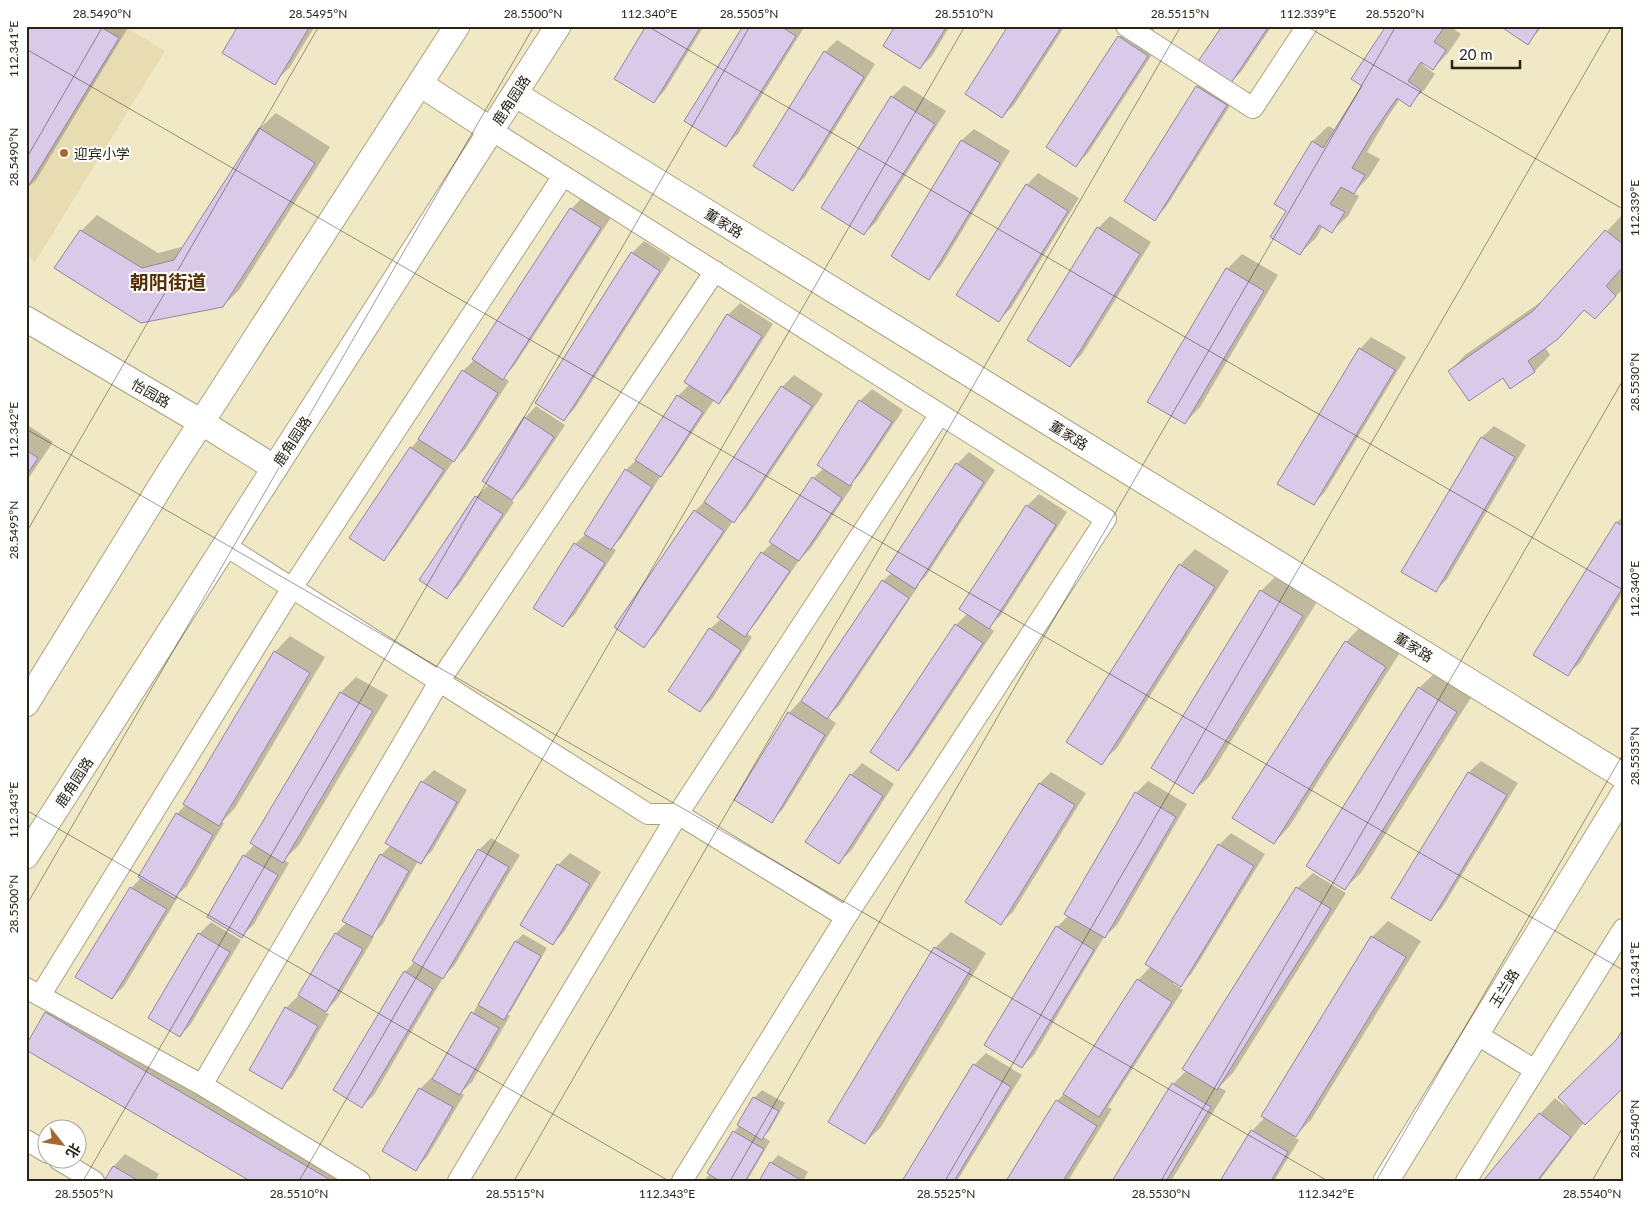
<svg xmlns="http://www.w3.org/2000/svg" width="1649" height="1207" font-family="Lato,'Noto Sans SC',sans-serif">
<rect width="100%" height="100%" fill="#f1e8c5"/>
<!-- built -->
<path fill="#e8dcb3" d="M26,26H124L165,51L35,262L26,256Z"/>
<!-- shadow -->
<path fill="#0003" d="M32,26H129L36,180L26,189Z
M239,26H315L290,67L274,83Z
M648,26H704L665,90L654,102Z
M745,26H805L738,134L726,145Z
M897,26H950L932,56L920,68Z
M1010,26H1065L1014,105L1002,117Z
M1130,26L1159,44L1088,153L1076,165L1119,37Z
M1145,26H1157L1153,31Z
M1223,26H1272L1241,72L1229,84Z
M1388,26H1449L1461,34L1448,53L1433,69L1424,63L1423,65L1435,74L1425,89L1409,105L1400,99L1387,118L1367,152L1380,159L1369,177L1353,193L1359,196L1348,216L1332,231L1323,226L1316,238L1300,253L1288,210L1313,141L1328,126L1336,130L1364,86Z
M1502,26H1543L1528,43Z
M837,40L875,64L805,177L793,189L825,52Z
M1209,75L1238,93L1166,207L1154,219L1126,200L1197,86Z
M904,85L946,111L876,222L864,234L892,97Z
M276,113L330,147L239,290L223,306L142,322L81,231L97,215L158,253L185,246L260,128Z
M974,129L1010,151L941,266L929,278L892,256L962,140Z
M1038,173L1079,198L1011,308L999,320L1027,185Z
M583,197L612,216L514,366L503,377L509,381L466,448L454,460L395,547L384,559L411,448L420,438L463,371L474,360L571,209Z
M1622,215L1623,267L1620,270L1623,272V289L1595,318L1585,309L1558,339L1545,347L1550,355L1535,371L1511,387L1503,376L1450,371L1465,355L1545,299Z
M1110,216L1151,242L1082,354L1070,366L1098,228Z
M644,241L671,258L575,408L564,420L632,253Z
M1242,254L1278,275L1200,407L1185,423L1227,269Z
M740,303L773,324L730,391L719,403L714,400L672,463L662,474L622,537L612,548L616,550L575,614L563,626L575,544L586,534L626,470L636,460L678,396L690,384L728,315Z
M1371,337L1406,357L1325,492L1313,504L1360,349Z
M794,375L823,394L746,509L733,521L656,634L644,646L695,511L707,499L782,387Z
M872,389L903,410L861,473L851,484L853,485L811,548L800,559L756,623L746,633L752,637L712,699L700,711L710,629L721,619L762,553L773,542L813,478L824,468L860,401Z
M536,406L565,425L524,487L511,500L514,502L459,585L447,597L476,497L489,484L525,418Z
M26,424L53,442L26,482Z
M1494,426L1526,445L1447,579L1435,591L1403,572L1482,437Z
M969,452L995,470L926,576L918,584L919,585L839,706L827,717L836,723L783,809L771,821L789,713L800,701L802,702L883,581L892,572L957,464Z
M1039,494L1067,512L1001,615L989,627L994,631L910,757L898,769L956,625L968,613L960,609L1027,506Z
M1623,516V593L1580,663L1568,674L1617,522Z
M1195,549L1229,571L1117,748L1101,763L1180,565Z
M1277,575L1318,600L1209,777L1193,792L1261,591Z
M1361,626L1401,651L1289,827L1274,843L1346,642Z
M290,636L325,657L235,808L222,822L224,823L187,886L176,896L178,897L124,986L112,998L77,976L131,888L141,878L177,814L186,804L275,652Z
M1435,673L1472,696L1361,873L1345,888L1419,688Z
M356,677L388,695L299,845L284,860L289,863L254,924L242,936L244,856L255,844L252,842L341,692Z
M1481,761L1518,783L1442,908L1430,920L1393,897L1469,772Z
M862,763L894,784L851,851L839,862L851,775Z
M434,770L467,790L432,851L420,862L418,861L383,924L371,936L374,937L338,998L325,1012L329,1014L293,1076L282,1087L286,1008L300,994L336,933L347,922L381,855L391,845L422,782Z
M1051,772L1086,793L1013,912L1001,923L1040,783Z
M1148,781L1187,804L1117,925L1104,937L1034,1055L1022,1067L1057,927L1069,915L1136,793Z
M1231,833L1265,854L1192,973L1181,985L1174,981L1173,983L1183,990L1108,1107L1112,1109L1068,1181H1008L1057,1101L1065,1093L1138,980L1151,966L1219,845Z
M491,838L520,855L454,966L444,976L374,1095L362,1106L405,972L415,961L479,850Z
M570,853L601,872L564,932L553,944L558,865Z
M1313,873L1346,893L1233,1073L1219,1087L1226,1091L1171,1181H1114L1173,1084L1187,1070L1297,888Z
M1388,921L1421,941L1311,1120L1294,1137L1299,1140L1274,1181H1222L1252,1131L1265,1117L1263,1116L1372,937Z
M211,922L241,940L191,1024L180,1036L199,934Z
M951,932L986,953L881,1127L865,1143L830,1121L935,948Z
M523,934L547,948L511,1011L507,1014L510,1016L472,1082L460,1093L464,1095L427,1157L415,1169L384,1150L420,1089L432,1077L434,1078L516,941Z
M62,997L352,1181H252L46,1013Z
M1619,1039L1584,1122L1539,1181H1485L1540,1114L1555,1098L1569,1109Z
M986,1053L1022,1075L957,1181H903L974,1065Z
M762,1090L785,1103L770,1130L763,1137L770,1141L747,1181H703L710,1174L734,1132L740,1125H739L754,1098Z
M125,1154L159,1174L155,1181H105L114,1166Z
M778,1155L808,1172L803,1181H760L771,1163Z"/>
<!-- building -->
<path fill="#dacaea" stroke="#9485a3" d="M31,26H99L119,38L26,190V34Z
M238,26H310L275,85L222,53Z
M646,26H701L654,103L614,79Z
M743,26H780L796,36L726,147L684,121Z
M895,26H947L920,69L883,46Z
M1008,26H1062L1002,118L965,94Z
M1222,26H1269L1229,86L1197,63Z
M1386,26H1445L1434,42L1446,50L1433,70L1421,62L1408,81L1421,90L1410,107L1397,98L1371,136L1352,168L1365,175L1354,194L1341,187L1330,204L1345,212L1332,233L1319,225L1300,255L1270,237L1286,211L1274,204L1312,141L1323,148L1362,86L1351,79Z
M1500,26H1540L1528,45Z
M1118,36L1148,56L1076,167L1046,147Z
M824,51L864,77L793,191L753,166Z
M1196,86L1227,105L1155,221L1124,201Z
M891,96L935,124L864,235L821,208Z
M259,128L315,163L223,307L141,323L54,268L80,230L142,268L174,260Z
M961,140L1000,163L929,280L891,256Z
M1026,184L1068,211L999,322L956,295Z
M570,208L601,228L503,380L472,359Z
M1097,227L1140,254L1070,367L1027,340Z
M1605,230L1623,244V267L1606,286L1616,296L1595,319L1584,310L1558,339L1528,361L1535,372L1510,389L1503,378L1469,401L1448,371L1533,311Z
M631,252L660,271L564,421L535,403Z
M1226,268L1264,291L1185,424L1147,402Z
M727,314L762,336L719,404L684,382Z
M1359,348L1395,370L1314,505L1277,484Z
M462,370L498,393L454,462L418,439Z
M781,386L812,406L734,523L704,502Z
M677,395L703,412L661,477L635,460Z
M859,400L892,422L850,486L817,465Z
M524,417L554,437L512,500L482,481Z
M1481,437L1515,457L1436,592L1401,572Z
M410,447L444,470L384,561L349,538Z
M26,450L38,458L26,476Z
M956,463L984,482L915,589L886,570Z
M625,469L652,487L611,550L584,534Z
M812,477L842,498L799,561L769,542Z
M475,496L503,514L447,599L419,580Z
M1026,505L1056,525L989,629L959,609Z
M694,510L724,531L644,648L614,627Z
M1616,522L1623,526V587L1568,676L1533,655Z
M574,543L605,563L563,627L533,608Z
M761,552L790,571L745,637L717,617Z
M1179,564L1215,587L1102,765L1066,742Z
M882,580L909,598L827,719L801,701Z
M1260,590L1303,616L1193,794L1151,768Z
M955,624L983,643L898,771L870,752Z
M709,628L741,650L700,712L668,691Z
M1345,641L1386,667L1274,844L1232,818Z
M274,651L310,673L219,826L183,804Z
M1418,687L1457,712L1345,890L1306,866Z
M340,692L373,711L283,863L250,843Z
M788,712L825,735L772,823L734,800Z
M1468,772L1507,795L1431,921L1391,898Z
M850,774L883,796L839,864L805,842Z
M421,781L457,802L421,864L385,843Z
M1039,783L1075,805L1001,925L965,902Z
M1135,792L1176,817L1105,938L1064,914Z
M176,813L213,835L175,899L138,877Z
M1218,844L1254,866L1181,987L1145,964Z
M478,849L509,867L443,979L412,961Z
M380,854L409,871L372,937L342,921Z
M243,855L278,875L242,938L207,917Z
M557,864L590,884L553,945L520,925Z
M130,887L167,909L112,999L75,977Z
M1296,887L1331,909L1217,1090L1182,1069Z
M1056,926L1094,950L1022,1068L984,1045Z
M198,933L230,952L180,1037L148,1018Z
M335,933L363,949L326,1012L298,995Z
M1371,936L1406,957L1296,1137L1261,1116Z
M515,941L541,956L504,1020L478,1005Z
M934,947L971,969L865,1144L828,1122Z
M404,971L433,989L362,1108L333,1090Z
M1137,979L1172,1002L1099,1117L1063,1094Z
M285,1007L318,1026L282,1089L249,1070Z
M45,1012L332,1181H250L26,1050V1045Z
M471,1012L499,1028L460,1095L432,1079Z
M1623,1029V1088L1585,1125L1558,1097L1617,1039Z
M973,1064L1011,1087L954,1181H902Z
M1172,1083L1211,1107L1166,1181H1112Z
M419,1088L453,1107L416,1171L382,1151Z
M753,1097L779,1111L762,1140L737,1125Z
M1056,1100L1097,1126L1063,1181H1006Z
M1539,1113L1571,1137L1537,1181H1483Z
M1251,1130L1288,1152L1271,1181H1220Z
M733,1131L764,1149L745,1181H720L707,1173Z
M770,1162L801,1180V1181H759Z
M113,1166L139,1181H104Z"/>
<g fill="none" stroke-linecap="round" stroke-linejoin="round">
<defs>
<path id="minor" d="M1126,26L1253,108L1307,26
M491,130L1106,519L846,917L682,1181
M226,546L648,814H678L458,1181
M846,917L678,814L940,414
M26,988L202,1085L360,1181
M40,996L292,588L563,176
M1476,1034L1535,1070
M202,1085L439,682L715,271
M26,1140L48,1153
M59,1160L94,1181
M1466,1181L1623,929"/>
<path id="tertiary" d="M420,84L491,130
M515,94L1623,776
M26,319L201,422L275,468
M26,704L170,471L457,26
M26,856L558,26
M1386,1181L1623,795"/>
</defs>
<!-- minor casing -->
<use href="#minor" stroke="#aaa180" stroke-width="22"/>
<!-- tertiary casing -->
<use href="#tertiary" stroke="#aaa180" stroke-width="27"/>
<!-- minor -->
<use href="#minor" stroke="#fff" stroke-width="20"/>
<!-- tertiary -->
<use href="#tertiary" stroke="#fff" stroke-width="25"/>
</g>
<!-- ticks -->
<path fill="none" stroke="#282417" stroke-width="1" stroke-opacity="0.45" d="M647,26L1623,590M1306,26L1623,209M26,49L1623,970M26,159L103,26M26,429L1328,1181M26,533L319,26M26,810L669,1181M26,906L534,26M83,1181L750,26M299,1181L965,26M514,1181L1181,26M730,1181L1396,26M945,1181L1612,26M1161,1181L1623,380M1376,1181L1623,754M1592,1181L1623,1127"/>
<!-- markers -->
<circle fill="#a7682f" stroke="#fff" stroke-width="2" cx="64" cy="153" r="5"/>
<g text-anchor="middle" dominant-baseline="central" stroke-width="4" stroke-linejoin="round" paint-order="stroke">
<!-- street labels -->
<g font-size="14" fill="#282417" stroke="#fff">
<text transform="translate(511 100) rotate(-57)">鹿角园路</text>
<text transform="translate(724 223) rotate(32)">董家路</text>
<text transform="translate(151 393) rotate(30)">怡园路</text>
<text transform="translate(1069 435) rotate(32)">董家路</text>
<text transform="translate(292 441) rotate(-57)">鹿角园路</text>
<text transform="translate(1414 647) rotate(32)">董家路</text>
<text transform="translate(74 782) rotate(-57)">鹿角园路</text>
<text transform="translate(1504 988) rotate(-58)">玉兰路</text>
</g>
<!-- poi labels -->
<g font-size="14" fill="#282417" stroke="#fff" text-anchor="start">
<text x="74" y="153">迎宾小学</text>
</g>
<!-- district labels -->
<g font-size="19" font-weight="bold" fill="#572e02" stroke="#fff">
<text x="168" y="281">朝阳街道</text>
</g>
</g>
<!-- border -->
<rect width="1649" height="1207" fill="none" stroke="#ffffff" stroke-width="55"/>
<!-- north arrow -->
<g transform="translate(62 1144) rotate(120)"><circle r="24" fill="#ffffff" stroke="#a9a7a2"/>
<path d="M0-4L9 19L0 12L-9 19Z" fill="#a7682f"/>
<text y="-8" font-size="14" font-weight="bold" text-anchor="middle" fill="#282417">北</text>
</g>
<!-- scale -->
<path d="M1452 60v8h68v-8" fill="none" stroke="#282417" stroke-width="2.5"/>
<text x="1459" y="60" font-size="15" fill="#282417" stroke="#ffffff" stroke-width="4" paint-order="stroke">20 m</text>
<rect x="28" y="28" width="1594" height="1152" fill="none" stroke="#282417" stroke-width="2"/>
<g font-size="12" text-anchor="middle" fill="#282417">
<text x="102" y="18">28.5490°N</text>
<text x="318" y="18">28.5495°N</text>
<text x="533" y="18">28.5500°N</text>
<text x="649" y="18">112.340°E</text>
<text x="749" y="18">28.5505°N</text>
<text x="964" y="18">28.5510°N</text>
<text x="1180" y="18">28.5515°N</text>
<text x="1308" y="18">112.339°E</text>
<text x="1395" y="18">28.5520°N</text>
<text transform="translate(14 49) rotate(-90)" y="4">112.341°E</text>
<text transform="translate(14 157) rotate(-90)" y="4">28.5490°N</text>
<text transform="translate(1635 208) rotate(-90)" y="4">112.339°E</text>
<text transform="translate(1635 382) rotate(-90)" y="4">28.5530°N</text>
<text transform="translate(14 430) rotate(-90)" y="4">112.342°E</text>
<text transform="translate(14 530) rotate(-90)" y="4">28.5495°N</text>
<text transform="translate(1635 589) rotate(-90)" y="4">112.340°E</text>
<text transform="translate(1635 756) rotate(-90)" y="4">28.5535°N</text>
<text transform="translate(14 810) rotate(-90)" y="4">112.343°E</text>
<text transform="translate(14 904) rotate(-90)" y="4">28.5500°N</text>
<text transform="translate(1635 970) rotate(-90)" y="4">112.341°E</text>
<text transform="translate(1635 1129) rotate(-90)" y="4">28.5540°N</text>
<text x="84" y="1198">28.5505°N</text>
<text x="299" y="1198">28.5510°N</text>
<text x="515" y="1198">28.5515°N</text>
<text x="667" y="1198">112.343°E</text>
<text x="946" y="1198">28.5525°N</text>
<text x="1161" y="1198">28.5530°N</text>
<text x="1326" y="1198">112.342°E</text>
<text x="1592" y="1198">28.5540°N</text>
</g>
</svg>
